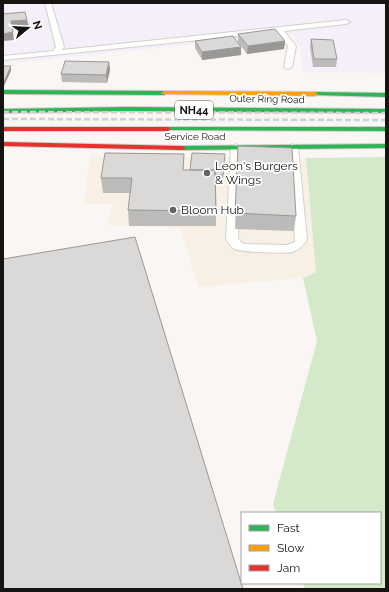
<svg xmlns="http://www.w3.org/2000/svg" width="389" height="592" font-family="Raleway,sans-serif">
<rect width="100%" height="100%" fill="#f9f6f4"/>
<!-- commercial -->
<path fill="#f8f0e4" d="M90,156L306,158L316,272L303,278L198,287L181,228L107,225L112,204H84Z"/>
<!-- industrial -->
<path fill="#f4eff8" d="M3,3H386V73L302,72L300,47L291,34L3,64Z"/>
<!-- green -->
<path fill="#d3e9ca" d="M386,157V589H305L303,583H380V513H276L273,504L317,341L303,278L316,272L306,158Z"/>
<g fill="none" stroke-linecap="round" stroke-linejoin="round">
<defs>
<path id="lane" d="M45,3H51L64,47L62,50L346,20L350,22L346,24L284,31L296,46L292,67L288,69L284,67L288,46L277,32L3,60V56L53,51L56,47Z
M236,144L241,147L238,238L242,243L246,244L287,245L295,242L288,147L293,144L298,147L307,240C303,246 299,249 293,252C286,254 241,252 234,249C231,247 228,242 226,239L231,147Z"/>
<path id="fast" d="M3,90L164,91L167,93L164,95L3,94Z
M315,92L386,93V97L313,95V93Z
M128,107L386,109V113L128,111L3,113V109Z
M168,127H386V131L166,130V128Z
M386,144V148L182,150L178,148L182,146Z"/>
<path id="slow" d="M164,91L315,92L318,94L315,96L162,94L161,93Z"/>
<path id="jam" d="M3,127H168L171,129L168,131H3Z
M3,142L182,146L186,148L182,150L3,146Z"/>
</defs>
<!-- lane casing -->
<use href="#lane" stroke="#d3d1cf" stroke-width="2"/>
<!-- fast casing -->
<use href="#fast" stroke="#d3d1cf" stroke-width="2"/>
<!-- slow casing -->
<use href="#slow" stroke="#d3d1cf" stroke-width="2"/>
<!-- jam casing -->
<use href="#jam" stroke="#d3d1cf" stroke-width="2"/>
<!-- lane -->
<use href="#lane" fill="#fefefd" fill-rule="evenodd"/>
<!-- fast -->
<use href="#fast" fill="#30b455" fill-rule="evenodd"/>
<!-- slow -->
<use href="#slow" fill="#ff9f0a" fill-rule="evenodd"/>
<!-- jam -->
<use href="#jam" fill="#e5322d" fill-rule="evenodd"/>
<!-- rail -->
<path stroke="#d2d1d0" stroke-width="2.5" stroke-dasharray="6 3" stroke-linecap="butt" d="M3,112L386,113
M3,119L386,120"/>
</g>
<!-- wall -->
<path fill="#bcbbb9" d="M238,34L285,41L284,49L247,54L238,42Z
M311,39L337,59L336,67H313L310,47Z
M195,41L241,47V55L202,60L195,48Z
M109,62L110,70L107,83L62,82L61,74Z
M238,146L296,216L294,231L235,229Z
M224,163L223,184L216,183V226H129L128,210L130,193H103L101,178L190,170Z"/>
<!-- shaded-wall -->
<path fill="#999896" d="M27,20L29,27L12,29L11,21Z
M13,32L14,40L3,41V34Z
M285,41L284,49L247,54L248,46Z
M241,47V55L202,60V52Z
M109,62L110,70L107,83L106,75Z
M11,66V71L4,86V82Z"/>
<!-- building -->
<path fill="#dbd9d7" stroke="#999896" d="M25,12L27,20L11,21L13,32L3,34V14Z
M275,29L285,41L248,46L238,34Z
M233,36L241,47L202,52L195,41Z
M311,39L333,40L337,59H314Z
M65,61L109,62L106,75L61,74Z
M3,66H11L4,82H3Z
M238,146L292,148L296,216L235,213Z
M105,153L184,154L183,170H215L216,211L128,210L132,178H101Z
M192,153L225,154L223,175H215V170H190Z
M135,237L243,589H3V259Z"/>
<!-- markers -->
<g fill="#656361" stroke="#fff" stroke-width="1.5">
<circle cx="207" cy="173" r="4"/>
<circle cx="173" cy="210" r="4"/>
</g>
<g text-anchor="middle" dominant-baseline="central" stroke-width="3.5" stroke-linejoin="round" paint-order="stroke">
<!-- far-street labels -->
<g font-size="10" fill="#161412" stroke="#fff">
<text transform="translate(267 99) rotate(1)">Outer Ring Road</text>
<text x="195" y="136">Service Road</text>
</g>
<!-- shield labels -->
<rect fill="#fff" stroke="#5c5a59" stroke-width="1" x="175" y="101" width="38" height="18" rx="3"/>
<g font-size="11" font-weight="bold" fill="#161412">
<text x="194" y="110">NH44</text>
</g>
<!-- poi labels -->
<g font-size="12" fill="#161412" stroke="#fff" text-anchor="start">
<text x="215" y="166">Leon's Burgers<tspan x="215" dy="14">&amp; Wings</tspan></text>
<text x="181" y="210">Bloom Hub</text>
</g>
</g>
<!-- border -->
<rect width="389" height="592" fill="none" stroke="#161412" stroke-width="8"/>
<!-- legend -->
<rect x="241" y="512" width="140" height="72" fill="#ffffff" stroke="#a2a1a0"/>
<rect x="249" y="525" width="20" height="6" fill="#30b455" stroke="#a2a1a0"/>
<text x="277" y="532" font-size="12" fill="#161412">Fast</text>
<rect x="249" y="545" width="20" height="6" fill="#ff9f0a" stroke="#a2a1a0"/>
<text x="277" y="552" font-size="12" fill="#161412">Slow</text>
<rect x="249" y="565" width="20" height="6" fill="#e5322d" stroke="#a2a1a0"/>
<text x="277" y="572" font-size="12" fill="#161412">Jam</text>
<!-- north arrow -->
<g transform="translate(28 28) rotate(72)" stroke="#ffffff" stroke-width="3" paint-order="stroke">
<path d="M0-3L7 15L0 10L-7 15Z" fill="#161412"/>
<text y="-6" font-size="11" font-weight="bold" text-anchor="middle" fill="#161412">N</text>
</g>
</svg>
